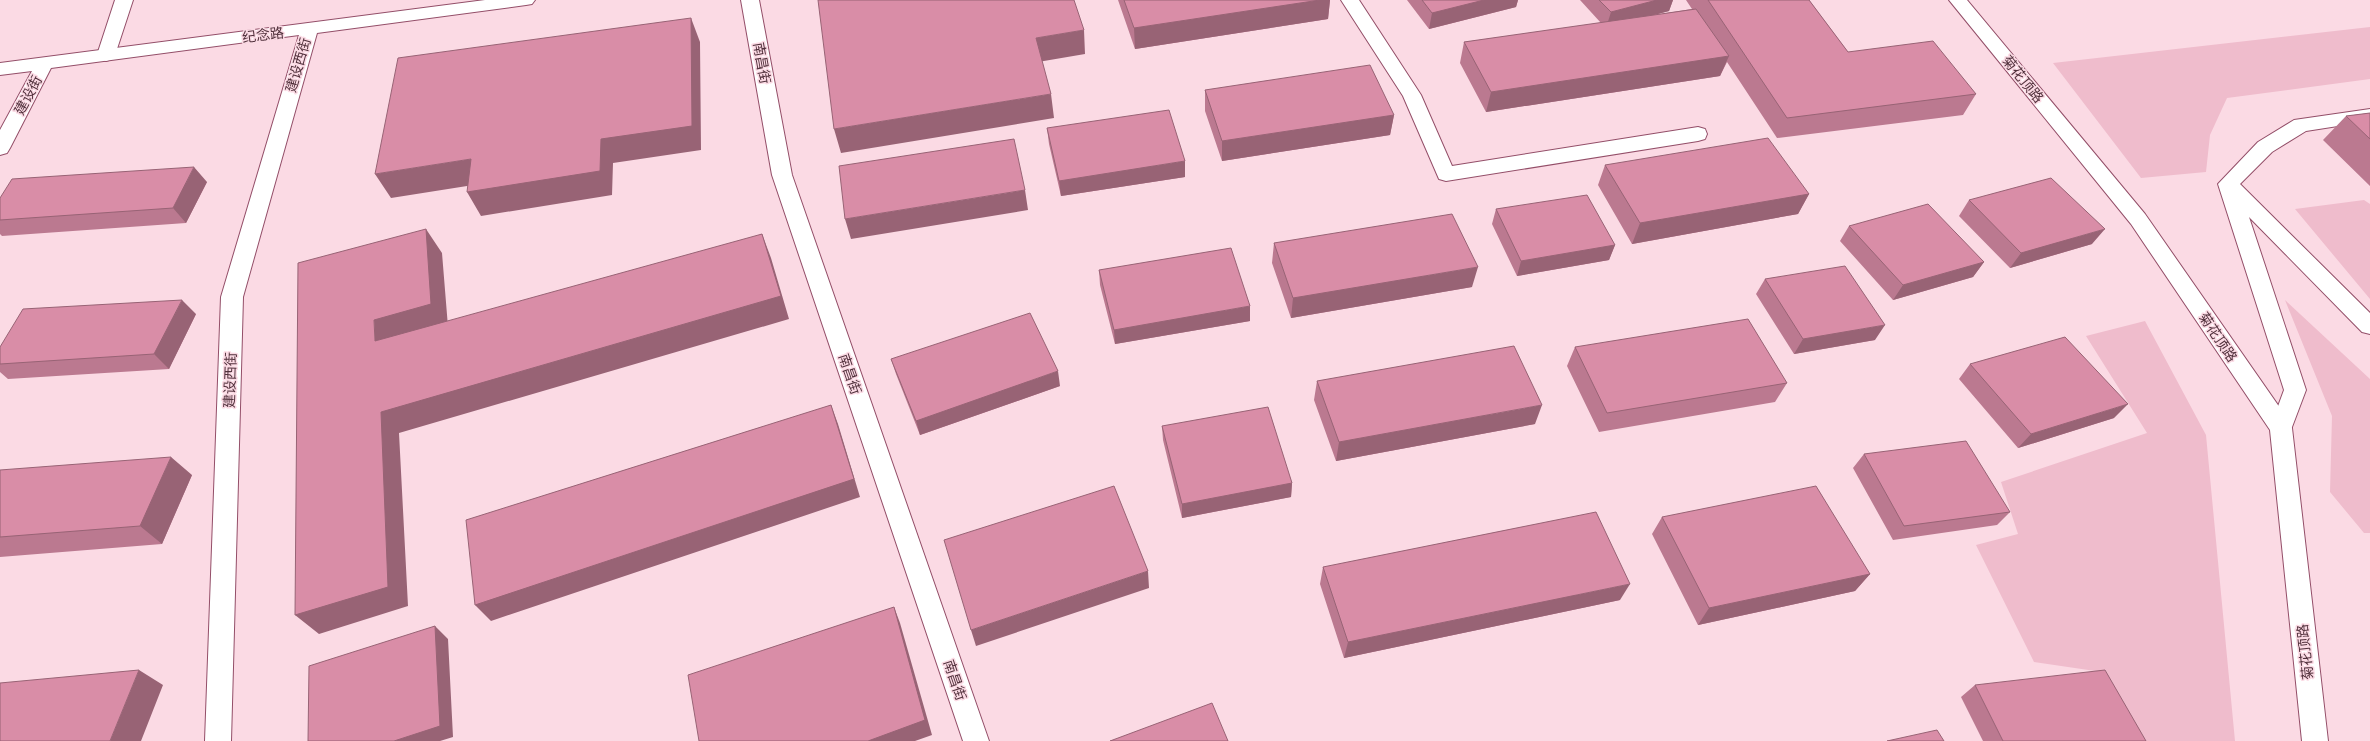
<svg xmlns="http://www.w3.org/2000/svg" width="2370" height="741" font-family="'PT Sans Narrow','Noto Sans SC',sans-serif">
<rect width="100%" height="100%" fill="#fbdae4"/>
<!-- green -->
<path fill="#efbccc" d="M2370,27V79L2227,98L2210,135L2206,172L2141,178L2053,63Z
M2364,200L2370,204V299L2295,209Z
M2285,300L2370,379V533H2364L2330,492L2332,416Z
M2145,321L2206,435L2235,741H2134L2102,672L2034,662L1976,545L2018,534L2001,482L2147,433L2086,336Z"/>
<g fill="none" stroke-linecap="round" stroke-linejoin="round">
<defs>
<path id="lane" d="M115,0H133L115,55L112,59L106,61L100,59L97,55Z
M1341,0H1359L1421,95L1452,166L1698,127L1705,129L1707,134L1705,139L1698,141L1446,181L1439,179L1403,96Z
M2370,109V121L2306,131L2272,152L2240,184L2370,313V334L2362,332L2249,217L2306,390L2289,435L2281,437L2273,435L2270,428L2284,390L2218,184L2258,142L2294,120Z"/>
<path id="secondary" d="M485,0H535L532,4L526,5L317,33L243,297L231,741H205L221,297L299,35L51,68L10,148L7,153L0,155V130L32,71L0,75V63Z
M741,0H759L792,175L989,741H963L772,175Z
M1949,0H1967L2145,214L2289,421L2292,428L2328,741H2302L2270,430L2131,224Z"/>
</defs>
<!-- lane casing -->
<use href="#lane" stroke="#934e68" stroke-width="2"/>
<!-- secondary casing -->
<use href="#secondary" stroke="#934e68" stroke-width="2"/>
<!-- lane -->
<use href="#lane" fill="#fff" fill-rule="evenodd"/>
<!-- secondary -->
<use href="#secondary" fill="#fff" fill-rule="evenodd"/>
</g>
<!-- wall -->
<path fill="#bb7990" d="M1118,0H1330L1328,19L1135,49Z
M1407,0H1518L1516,7L1429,29Z
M1580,0H1673L1669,11L1654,15L1692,9L1686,0H1809L1848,52L1976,94L1963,115L1777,138L1727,62L1720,76L1486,112L1460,63L1464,42L1601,23Z
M1205,90L1394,115L1390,135L1222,161L1205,111Z
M2370,113V186L2323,140L2346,116Z
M1047,128L1185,177L1061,196L1049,144Z
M1605,165L1809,194L1798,214L1632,244L1598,185Z
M207,182L186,223L2,236L0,234V198Z
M1969,200L2092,244L2010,268L1959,216Z
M1496,209L1615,245L1609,260L1517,276L1492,224Z
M1849,226L1984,262L1973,277L1893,300L1840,241Z
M1274,243L1472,287L1291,318L1272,263Z
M1099,270L1250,321L1115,344L1100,285Z
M1765,279L1875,340L1794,354L1756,294Z
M196,314L169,369L8,379L0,372V347Z
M1575,347L1787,383L1775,402L1599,432L1567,366Z
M891,359L1060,386L920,435L896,374Z
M1970,364L2114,418L2018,448L1959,379Z
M1317,381L1535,424L1336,461L1314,400Z
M1162,426L1292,483L1291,497L1182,518L1163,440Z
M1864,454L2010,512L1997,525L1893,540L1853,468Z
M0,470L192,475L162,544L0,557Z
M1662,517L1870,574L1855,591L1698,625L1652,534Z
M1323,567L1620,600L1344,658L1320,584Z
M1975,685L2146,741H1983L1961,697Z"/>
<!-- shaded-wall -->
<path fill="#986375" d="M1320,0H1330L1328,19L1135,49L1134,28Z
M1484,0H1518L1516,7L1429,29L1432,13Z
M1657,0H1673L1669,11L1606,28L1611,12Z
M691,18L700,42L701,150L613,163L612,195L481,216L467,192L601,139Z
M1084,30L1085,54L1038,62L1036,38Z
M1729,56L1720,76L1486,112L1491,92Z
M1051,94L1054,118L841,153L834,129Z
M1394,115L1390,135L1222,161V141Z
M471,159L486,183L391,198L375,174Z
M1185,161V177L1061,196L1059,181Z
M194,167L207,182L186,223L173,208Z
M1025,190L1028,210L851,239L845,219Z
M1809,194L1798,214L1632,244L1640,223Z
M426,229L442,253L448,327L375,341L374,320Z
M2105,229L2092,244L2010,268L2021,253Z
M762,234L771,258L789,319L399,433L408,606L319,634L295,615L381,412Z
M1615,245L1609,260L1517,276L1521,261Z
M1984,262L1973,277L1893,300L1903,285Z
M1478,267L1472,287L1291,318L1293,298Z
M182,300L196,314L169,369L154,354Z
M1250,306V321L1115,344L1114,330Z
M1885,325L1875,340L1794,354L1803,339Z
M1058,371L1060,386L920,435L916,421Z
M2128,404L2114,418L2018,448L2031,434Z
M831,405L838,424L860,497L491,621L475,605Z
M1542,405L1535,424L1336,461L1339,442Z
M171,457L192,475L162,544L140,526Z
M1292,483L1291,497L1182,518V504Z
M1148,571L1149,588L976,646L971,630Z
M1870,574L1855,591L1698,625L1709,608Z
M1630,584L1620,600L1344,658L1348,642Z
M894,607L900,623L932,735L915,741H868Z
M435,626L448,639L453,737L440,741H394Z
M139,670L163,685L141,741H110Z"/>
<!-- building -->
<path fill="#d98da7" stroke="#986375" d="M818,0H1074L1084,30L1036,38L1051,94L834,129Z
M1124,0H1320L1134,28Z
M1422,0H1484L1432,13Z
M1599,0H1657L1611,12Z
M1708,0H1809L1848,52L1933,41L1976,94L1787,118Z
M1696,9L1729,56L1491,92L1464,42Z
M691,18L692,126L601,139L600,171L467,192L471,159L375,174L398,58Z
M1370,65L1394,115L1222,141L1205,90Z
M1169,110L1185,161L1059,181L1047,128Z
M2370,113V139L2346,116Z
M1768,138L1809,194L1640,223L1605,165Z
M1014,139L1025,190L845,219L839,166Z
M194,167L173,208L0,220V198L12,179Z
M2051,178L2105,229L2021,253L1969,200Z
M1587,195L1615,245L1521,261L1496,209Z
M1928,204L1984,262L1903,285L1849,226Z
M1452,214L1478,267L1293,298L1274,243Z
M426,229L431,304L374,320L375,341L762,234L781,296L381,412L388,587L295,615L298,263Z
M1231,248L1250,306L1114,330L1099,270Z
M1845,266L1885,325L1803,339L1765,279Z
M182,300L154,354L0,364V347L23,309Z
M1030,313L1058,371L916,421L891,359Z
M1748,319L1787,383L1607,413L1575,347Z
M2065,337L2128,404L2031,434L1970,364Z
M1514,346L1542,405L1339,442L1317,381Z
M831,405L854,479L475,605L466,520Z
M1268,407L1292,483L1182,504L1162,426Z
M1966,441L2010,512L1904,526L1864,454Z
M171,457L140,526L0,537V470Z
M1114,486L1148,571L971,630L944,540Z
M1816,486L1870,574L1709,608L1662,517Z
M1596,512L1630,584L1348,642L1323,567Z
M894,607L925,720L868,741H699L688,675Z
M435,626L440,726L394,741H308L309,666Z
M139,670L110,741H0V683Z
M2105,670L2146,741H2003L1975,685Z
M1212,703L1228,741H1110Z
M1937,730L1944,741H1887Z"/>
<g text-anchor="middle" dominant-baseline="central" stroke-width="3" stroke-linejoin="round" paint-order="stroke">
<!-- street labels -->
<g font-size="14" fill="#51313c" stroke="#fbdae4">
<text transform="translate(263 35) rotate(-7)">纪念路</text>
<text transform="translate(762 63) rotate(80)">南昌街</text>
<text transform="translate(298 65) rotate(-74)">建设西街</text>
<text transform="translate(2023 79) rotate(51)">菊花顶路</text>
<text transform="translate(28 95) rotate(-62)">建设街</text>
<text transform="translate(2218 337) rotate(56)">菊花顶路</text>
<text transform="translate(850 374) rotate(71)">南昌街</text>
<text transform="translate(230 380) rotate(-88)">建设西街</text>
<text transform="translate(2305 652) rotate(-96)">菊花顶路</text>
<text transform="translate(955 680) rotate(71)">南昌街</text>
</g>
</g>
</svg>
